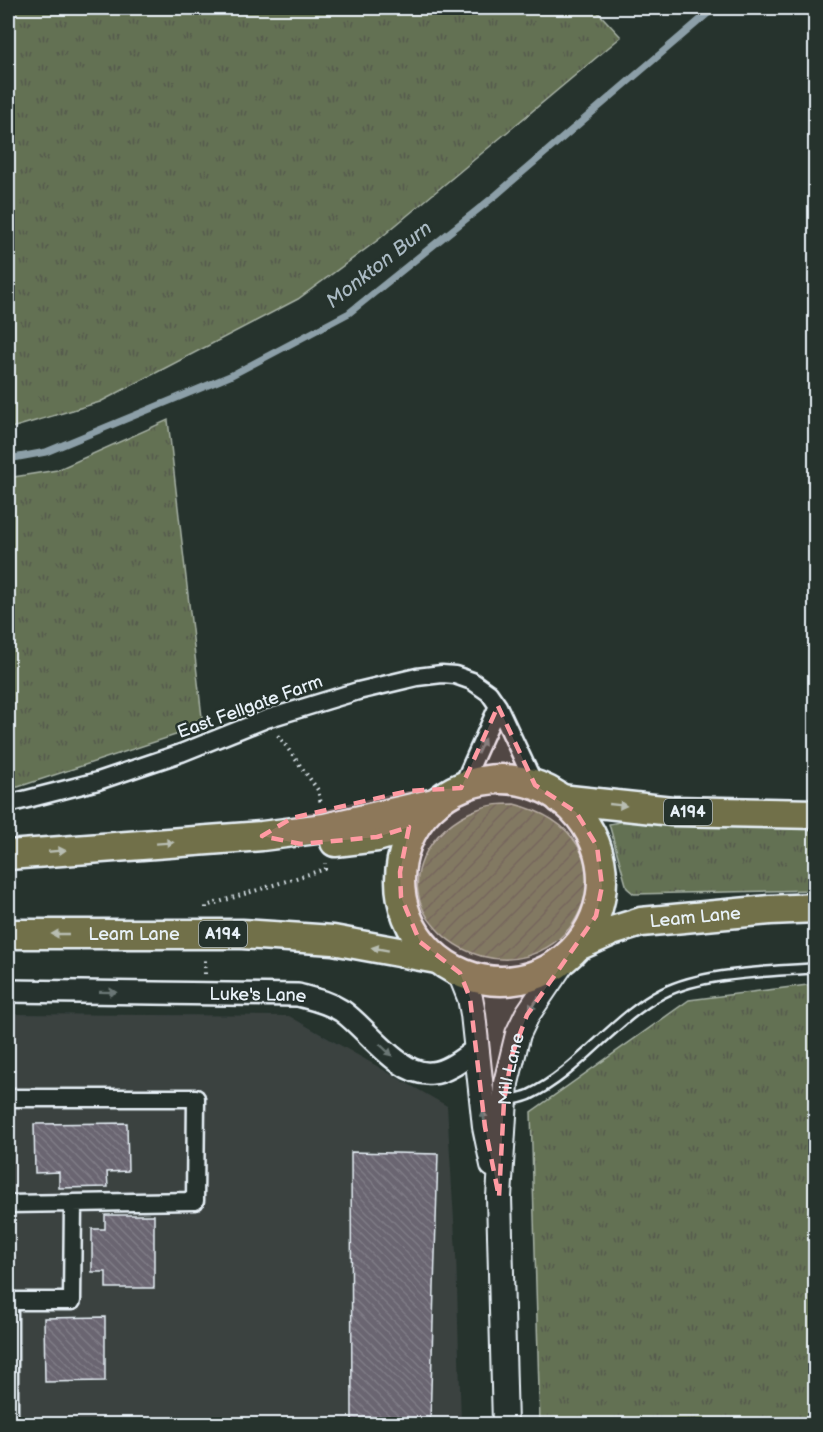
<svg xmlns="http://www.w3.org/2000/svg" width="823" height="1432" font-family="'Balsamiq Sans',sans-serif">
<defs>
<pattern id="grass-tufts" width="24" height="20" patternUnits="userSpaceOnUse" patternTransform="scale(1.5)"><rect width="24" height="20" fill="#647152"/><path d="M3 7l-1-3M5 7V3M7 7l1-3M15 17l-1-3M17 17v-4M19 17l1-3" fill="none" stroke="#545a4e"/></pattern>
<pattern id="garden-furrows" width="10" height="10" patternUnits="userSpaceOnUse" patternTransform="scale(1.5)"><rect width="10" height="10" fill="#647152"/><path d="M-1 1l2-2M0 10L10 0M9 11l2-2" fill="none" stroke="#545a4e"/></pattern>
<pattern id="building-back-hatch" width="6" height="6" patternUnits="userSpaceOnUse" patternTransform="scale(1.5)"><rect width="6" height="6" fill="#6a6571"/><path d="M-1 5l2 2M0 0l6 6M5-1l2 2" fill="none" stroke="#7f7c86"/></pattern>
</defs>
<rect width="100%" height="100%" fill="#26332d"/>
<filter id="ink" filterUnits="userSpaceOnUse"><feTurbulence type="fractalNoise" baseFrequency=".0167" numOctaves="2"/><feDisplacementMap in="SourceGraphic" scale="12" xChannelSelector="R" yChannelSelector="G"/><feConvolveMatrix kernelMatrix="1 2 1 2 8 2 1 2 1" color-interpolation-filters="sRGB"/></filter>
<g filter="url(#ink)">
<!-- built -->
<path fill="#3a4241" d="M8,1014L289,1016L447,1106L456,1253L461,1424H8Z"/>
<!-- grass -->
<path fill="url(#grass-tufts)" stroke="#a6b1a5" stroke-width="1.5" d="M8,8H594L621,37L378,240L298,299L100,402L8,429Z
M168,420L203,726L18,787H8V478L57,470Z
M630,820L815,826V890L634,894L627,888L609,824Z
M815,984V1424H540L531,1112L689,1000Z"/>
<!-- garden -->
<path fill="url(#garden-furrows)" stroke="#a6b1a5" stroke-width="1.5" d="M514,804C643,836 581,982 481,956C464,951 447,941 435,927C395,883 429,827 478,809C490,804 502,804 514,804Z"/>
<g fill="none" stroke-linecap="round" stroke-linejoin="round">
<!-- stream -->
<path stroke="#8c9fa8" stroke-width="7" d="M8,459L46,452L230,376L349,313L496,195L707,14L718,8"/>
</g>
<!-- building -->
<path fill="url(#building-back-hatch)" stroke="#e8f1f8" stroke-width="1.5" d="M127,1123L128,1171L107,1172L108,1187L59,1188V1172L35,1173L34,1124Z
M351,1152L438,1154L430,1423L352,1424Z
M105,1215H154V1288H106V1272H92V1229H105Z
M105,1317V1381L45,1382L44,1318Z"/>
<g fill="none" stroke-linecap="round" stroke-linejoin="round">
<defs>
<path id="service" d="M507,1101C514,1099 522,1098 529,1095C578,1072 615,1017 663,993C704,972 770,972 816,968"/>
<path id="minor" d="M462,786L498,706
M8,804L98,781L181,753L266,719L358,691L417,677L442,674L455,675L472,681L489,693L498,706L535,785
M8,1098H196L195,1201L73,1203L72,1301H9
M8,1204L73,1203
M8,1301H9V1424"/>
<g id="tertiary">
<path id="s1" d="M8,991L298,995C313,999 328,1002 342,1011C368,1029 399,1077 432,1073C448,1072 464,1058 477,1049"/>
</g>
<g id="secondary">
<path d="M460,973L470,998L473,1014L485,1127L493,1165"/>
<path id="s2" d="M505,1424L499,1197L506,1083L518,1034L527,1015L567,956"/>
</g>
<g id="trunk">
<circle cx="501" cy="880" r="101"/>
<path d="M560,799L672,811L816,814"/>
<path d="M335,842L377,837L415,826"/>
<path d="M8,855L262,836L325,828L435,803"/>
<path id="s3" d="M8,934H242L333,940L437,959"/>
<path id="s4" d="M578,946L612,931L641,922L770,910L816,908"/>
</g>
</defs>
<!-- service casing -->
<use href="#service" stroke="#e8f1f8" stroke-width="13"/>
<!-- minor casing -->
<use href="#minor" stroke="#e8f1f8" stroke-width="21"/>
<!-- tertiary casing -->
<use href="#tertiary" stroke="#e8f1f8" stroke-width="26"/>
<!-- secondary casing -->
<use href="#secondary" stroke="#e8f1f8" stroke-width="28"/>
<!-- trunk casing -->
<use href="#trunk" stroke="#e8f1f8" stroke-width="33"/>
<!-- path -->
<path stroke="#e8f1f8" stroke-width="4" stroke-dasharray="1.5 4.5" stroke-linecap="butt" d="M278,735L318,790L321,804
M206,908V906L325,869V863
M205,974V958"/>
<!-- service -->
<use href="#service" stroke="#26332d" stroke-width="8"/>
<!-- minor -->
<use href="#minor" stroke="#26332d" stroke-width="16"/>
<!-- tertiary -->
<use href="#tertiary" stroke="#26332d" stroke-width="21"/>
<!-- secondary -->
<use href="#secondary" stroke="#26332d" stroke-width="24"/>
<!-- trunk -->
<use href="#trunk" stroke="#71704a" stroke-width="28"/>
</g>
<!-- one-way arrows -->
<defs><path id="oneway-solid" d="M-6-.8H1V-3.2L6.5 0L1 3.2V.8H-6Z" transform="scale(1.5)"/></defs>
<g fill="#6a7674">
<use href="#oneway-solid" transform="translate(481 746) rotate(-65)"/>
<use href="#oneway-solid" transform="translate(108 992) rotate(1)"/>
<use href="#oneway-solid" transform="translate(534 1004) rotate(124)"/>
<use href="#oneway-solid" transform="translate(386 1050) rotate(43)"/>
<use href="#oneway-solid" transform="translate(484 1119) rotate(-98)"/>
</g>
<g fill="#b8bdb2">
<use href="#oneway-solid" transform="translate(618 805) rotate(6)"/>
<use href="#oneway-solid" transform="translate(165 843) rotate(-4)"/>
<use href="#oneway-solid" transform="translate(57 851) rotate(-5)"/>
<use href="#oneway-solid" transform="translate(60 934) rotate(-180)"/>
<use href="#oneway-solid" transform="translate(380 949) rotate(-170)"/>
</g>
</g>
<!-- marked area -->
<path fill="#ff9aa2" fill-opacity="0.2" stroke="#ff9aa2" stroke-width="4.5" stroke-dasharray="12 8" stroke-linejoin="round" d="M498,706L535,785L576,812L597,846L602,886L596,916L527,1015L512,1055L504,1101L499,1197L485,1127L470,998L460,973L420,942L401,897L400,872L409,827L377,837L301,844L262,836L292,818L408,791L461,788Z"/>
<g text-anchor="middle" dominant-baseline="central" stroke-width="5" stroke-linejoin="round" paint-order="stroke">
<!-- shield labels -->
<g fill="#26332d" stroke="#aeb8bb" stroke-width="1.5">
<rect x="664" y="799" width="48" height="26" rx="4.5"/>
<rect x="199" y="921" width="48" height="26" rx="4.5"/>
</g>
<g font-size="16" font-weight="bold" fill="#e8f1f8">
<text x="688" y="812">A194</text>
<text x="223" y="934">A194</text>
</g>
<!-- street labels -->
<g font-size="18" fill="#e8f1f8" stroke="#26332d">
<text transform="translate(250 707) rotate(-20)">East Fellgate Farm</text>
<text stroke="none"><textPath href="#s4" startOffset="122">Leam Lane</textPath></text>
<text stroke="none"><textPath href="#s3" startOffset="126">Leam Lane</textPath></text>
<text stroke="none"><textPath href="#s1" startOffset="250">Luke's Lane</textPath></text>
<text stroke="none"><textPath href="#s2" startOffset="356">Mill Lane</textPath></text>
</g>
<!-- water labels -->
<g font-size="20" font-style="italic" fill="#aabac3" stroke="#26332d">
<text transform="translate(379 265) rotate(-38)">Monkton Burn</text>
</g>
</g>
<!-- margin -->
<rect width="823" height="1432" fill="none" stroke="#26332d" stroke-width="30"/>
<rect x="15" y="15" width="793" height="1402" fill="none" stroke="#e8f1f8" stroke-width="2" filter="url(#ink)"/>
</svg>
